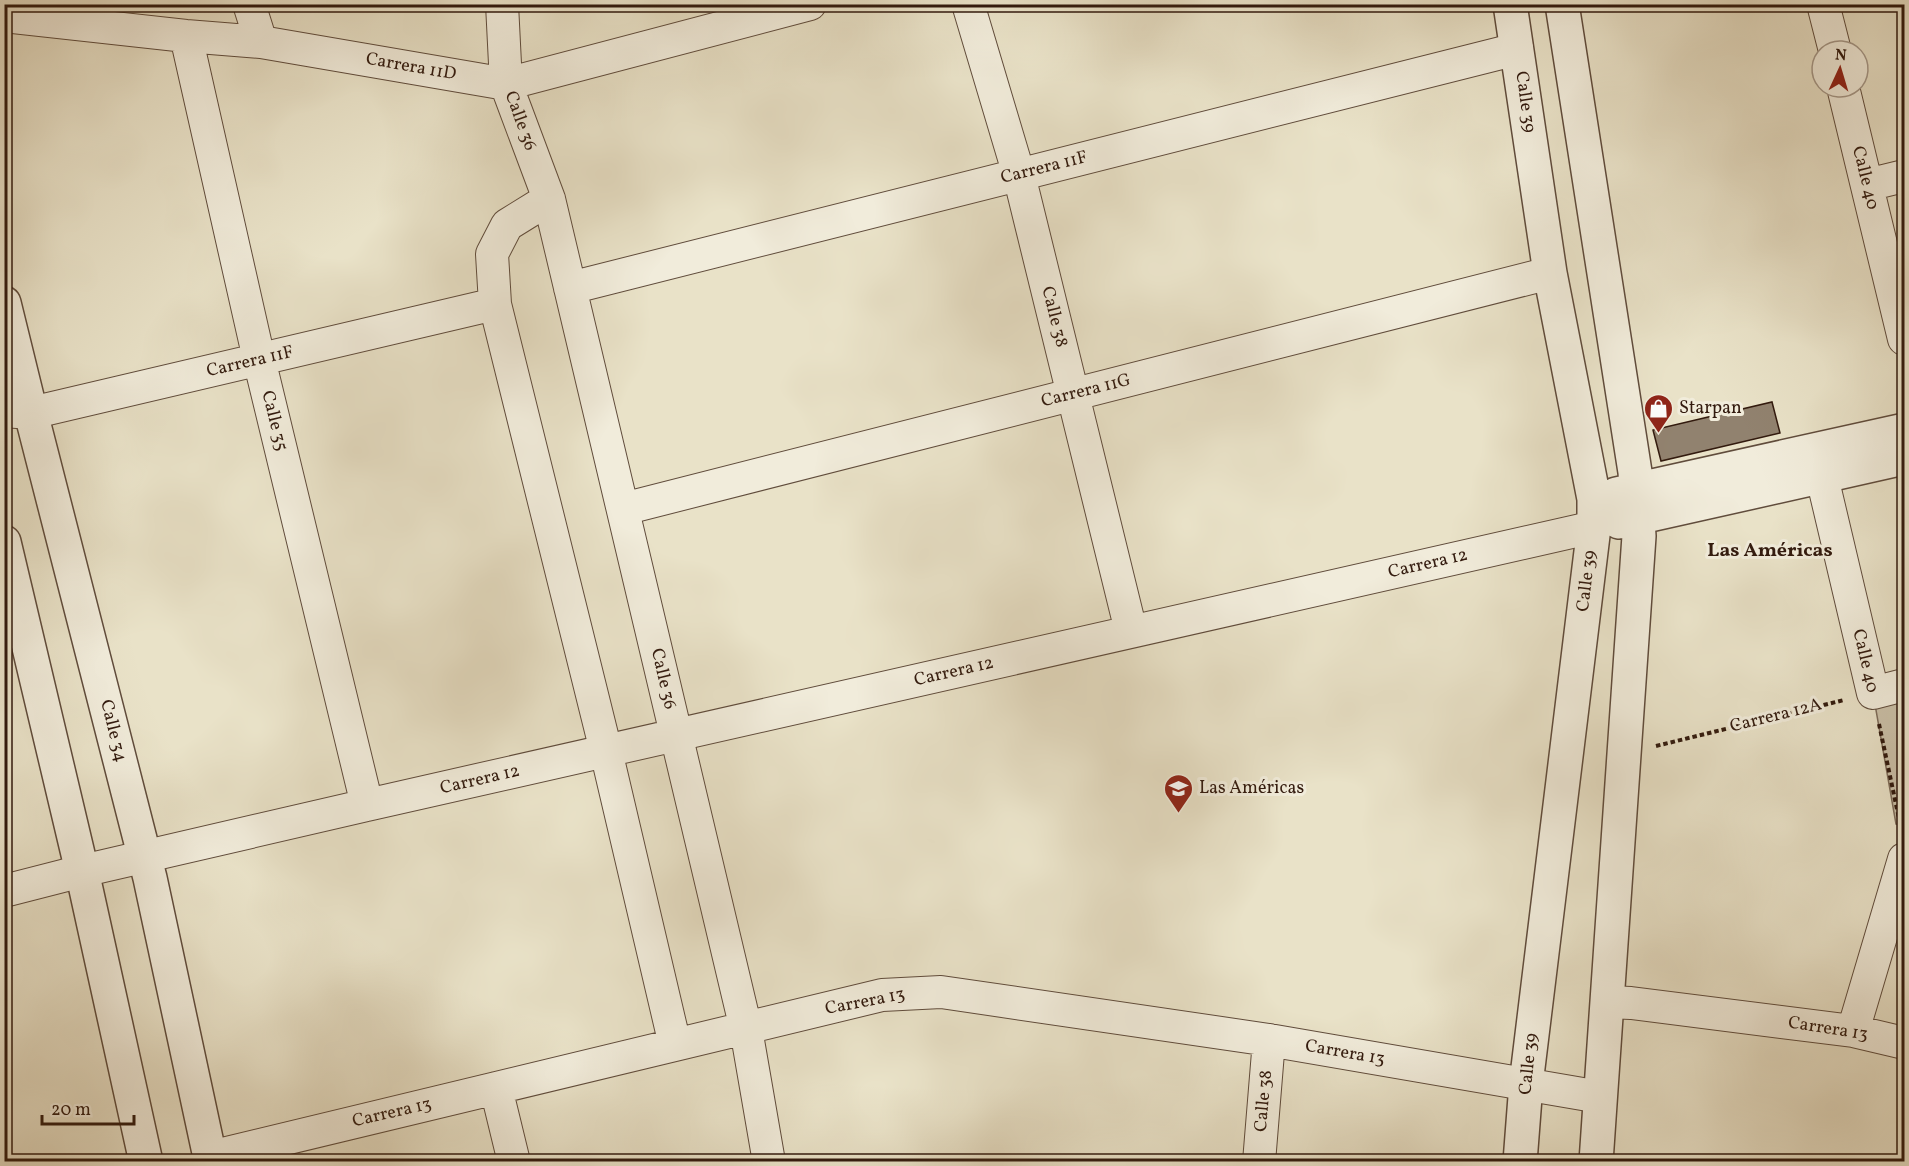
<svg xmlns="http://www.w3.org/2000/svg" width="1909" height="1166" font-family="Vollkorn,serif">
<rect width="100%" height="100%" fill="#e9e2c8"/>
<filter id="stains"><feTurbulence type="fractalNoise" baseFrequency=".00333" numOctaves="4"/><feColorMatrix values="0 0 0 0 .2 0 0 0 0 .09 0 0 0 0 .02 0 0 0 .5 -.17"/></filter>
<radialGradient id="worn" r=".72"><stop offset=".6" stop-color="#630" stop-opacity="0"/><stop offset="1" stop-color="#630" stop-opacity=".3"/></radialGradient>
<!-- green -->
<path fill="#cac0a8" stroke="#7e6d5b" stroke-width="1.5" d="M1904,685V825L1896,824L1873,693Z"/>
<!-- building -->
<path fill="#91826f" stroke="#321a0e" stroke-width="1.5" d="M1772,402L1780,433L1661,461L1653,430Z"/>
<g fill="none" stroke-linecap="round" stroke-linejoin="round">
<defs>
<path id="minor" d="M249,4L261,42
M502,4L506,84L549,199L746,1029L769,1162
M968,4L1019,175L1131,631
M1823,4L1835,51
M4,16L186,36L261,42L506,84L810,4
M186,36L259,359L367,805
M1843,87L1904,339
M1867,185L1904,176
M549,199L507,225L492,254L495,304L606,751L675,1045
M570,288L1517,49
M4,411L31,413L495,304
M1822,477L1873,693L1904,685
M623,509L1550,273
M4,891L82,871L367,805L1594,527
M1607,1002L1631,1003L1853,1031L1904,1043
M1853,1031L1904,859
M496,1088L514,1162
M210,1157L882,995L941,992L1269,1040L1600,1097
M1259,1162L1269,1040"/>
<path id="tertiary" d="M1510,4L1550,273L1594,499V527L1526,1084L1520,1162
M1562,4L1635,472L1639,536L1596,1162
M4,303L31,413L150,878L211,1162
M1616,494L1904,430
M1619,522L1904,458
M4,542L82,871L146,1162"/>
</defs>
<!-- minor casing -->
<use href="#minor" stroke="#604c3c" stroke-width="34"/>
<!-- tertiary casing -->
<use href="#tertiary" stroke="#604c3c" stroke-width="36"/>
<!-- path -->
<path stroke="#321a0e" stroke-width="4" stroke-dasharray="4.5 3" stroke-linecap="butt" d="M1879,724L1901,828
M1656,746L1844,700"/>
<!-- minor -->
<use href="#minor" stroke="#f1ecdb" stroke-width="32"/>
<!-- tertiary -->
<use href="#tertiary" stroke="#f1ecdb" stroke-width="33"/>
</g>
<!-- icons -->
<defs>
<symbol id="shop-pin" viewBox="-11 -11 22 30"><path d="M0 17L-7.5 6A9.5 9.5 0 1 1 7.5 6Z" fill="#8f2418" stroke="#f1ecdb"/><path d="M-5-2.5h2.3a2.7 3.5 0 0 1 5.4 0H5L5.5 6h-11ZM-1.5-2.5h3a1.5 2.3 0 0 0-3 0Z" fill="#fff"/></symbol>
<symbol id="school-pin" viewBox="-11 -11 22 30"><path d="M0 17L-7.5 6A9.5 9.5 0 1 1 7.5 6Z" fill="#8f2418" stroke="#f1ecdb"/><path d="M0-5L7-2L0 1L-7-2ZM-4 1L0 2.5L4 1V4Q0 6-4 4Z" fill="#fff"/></symbol>
</defs>
<g fill-rule="evenodd">
<use href="#shop-pin" x="1642" y="392" width="33" height="45"/>
<use href="#school-pin" x="1162" y="772" width="33" height="45"/>
</g>
<g text-anchor="middle" dominant-baseline="central" stroke-width="6" stroke-linejoin="round" paint-order="stroke">
<!-- street labels -->
<g font-size="18" fill="#321a0e" stroke="#f1ecdb">
<text transform="translate(411 67) rotate(10)">Carrera 11D</text>
<text transform="translate(1525 102) rotate(82)">Calle 39</text>
<text transform="translate(520 121) rotate(70)">Calle 36</text>
<text transform="translate(1044 168) rotate(-14)">Carrera 11F</text>
<text transform="translate(1865 178) rotate(76)">Calle 40</text>
<text transform="translate(1054 317) rotate(76)">Calle 38</text>
<text transform="translate(250 362) rotate(-13)">Carrera 11F</text>
<text transform="translate(1086 391) rotate(-14)">Carrera 11G</text>
<text transform="translate(274 421) rotate(76)">Calle 35</text>
<text transform="translate(1428 564) rotate(-13)">Carrera 12</text>
<text transform="translate(1587 581) rotate(-83)">Calle 39</text>
<text transform="translate(1865 661) rotate(77)">Calle 40</text>
<text transform="translate(954 672) rotate(-13)">Carrera 12</text>
<text transform="translate(663 679) rotate(77)">Calle 36</text>
<text transform="translate(1776 716) rotate(-14)">Carrera 12A</text>
<text transform="translate(113 731) rotate(76)">Calle 34</text>
<text transform="translate(480 780) rotate(-13)">Carrera 12</text>
<text transform="translate(865 1002) rotate(-11)">Carrera 13</text>
<text transform="translate(1828 1029) rotate(9)">Carrera 13</text>
<text transform="translate(1345 1053) rotate(10)">Carrera 13</text>
<text transform="translate(1529 1064) rotate(-84)">Calle 39</text>
<text transform="translate(1264 1101) rotate(-85)">Calle 38</text>
<text transform="translate(392 1113) rotate(-13)">Carrera 13</text>
</g>
<!-- poi labels -->
<g font-size="18" fill="#321a0e" stroke="#f1ecdb" text-anchor="start">
<text x="1679" y="408">Starpan</text>
<text x="1199" y="788">Las Américas</text>
</g>
<!-- neighbourhood labels -->
<g font-size="20" font-weight="bold" fill="#321a0e" stroke="#f1ecdb">
<text x="1770" y="551">Las Américas</text>
</g>
</g>
<!-- margin -->
<rect width="1909" height="1166" fill="none" stroke="#e9e2c8" stroke-width="24"/>
<rect x="6" y="6" width="1897" height="1154" fill="none" stroke="#321a0e" stroke-width="3"/>
<rect x="12" y="12" width="1885" height="1142" fill="none" stroke="#321a0e" stroke-width="1.5"/>
<!-- north arrow -->
<g transform="translate(1840 69) rotate(4)"><circle r="28" fill="#f1ecdb" stroke="#a59889" stroke-width="1.5"/>
<path d="M0-4.5L10 22L0 15L-10 22Z" fill="#8f2418"/>
<text y="-9" font-size="16" font-weight="bold" text-anchor="middle" fill="#321a0e">N</text>
</g>
<!-- scale -->
<path d="M42 1115v9h92v-9" fill="none" stroke="#321a0e" stroke-width="3"/>
<text x="51" y="1115" font-size="18" fill="#321a0e" stroke="#f1ecdb" stroke-width="4.5" paint-order="stroke">20 m</text>
<rect width="100%" height="100%" filter="url(#stains)"/>
<rect width="100%" height="100%" fill="url(#worn)"/>
</svg>
